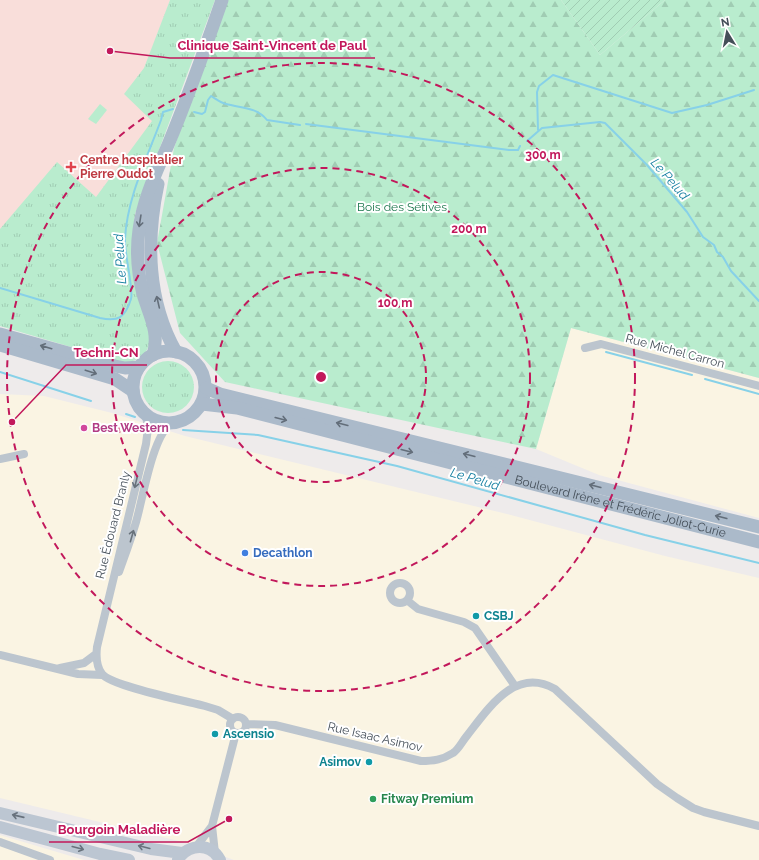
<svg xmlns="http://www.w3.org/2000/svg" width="759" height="860" font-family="Raleway,sans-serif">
<defs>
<pattern id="grass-tufts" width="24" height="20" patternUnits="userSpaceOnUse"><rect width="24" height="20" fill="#b9ecce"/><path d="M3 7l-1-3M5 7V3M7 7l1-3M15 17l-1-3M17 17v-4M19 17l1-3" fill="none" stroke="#a0ccb3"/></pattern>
<pattern id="forest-firs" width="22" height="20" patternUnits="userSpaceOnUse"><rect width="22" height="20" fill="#b9ecce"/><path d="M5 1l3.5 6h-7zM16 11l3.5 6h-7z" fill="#a0ccb3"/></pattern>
<pattern id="garden-furrows" width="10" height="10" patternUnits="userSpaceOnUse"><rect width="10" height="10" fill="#b9ecce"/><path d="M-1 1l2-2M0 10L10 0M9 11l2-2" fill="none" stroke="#a0ccb3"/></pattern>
</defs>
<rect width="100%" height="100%" fill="#eeebeb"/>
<!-- commercial -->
<path fill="#faf4e3" d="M571,328L759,378V518L599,475L536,449Z
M0,394L44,396L112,413L185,436L507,514L665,556L759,578V860H234L183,842L0,798Z
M0,835L84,860H0Z"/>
<!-- medical -->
<path fill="#f9deda" d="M0,0H170L157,36L189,52L126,214L0,265Z"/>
<!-- grass -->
<path fill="url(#grass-tufts)" d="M170,0H215L135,214L133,235L149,329C152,349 145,359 125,363L0,326V229L57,162L96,197L152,121L124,94L144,68Z
M142 387a26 26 0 1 1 52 0a26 26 0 1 1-52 0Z"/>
<!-- forest -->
<path fill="url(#forest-firs)" d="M226,0H561L600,55L665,0H759V378L571,328L536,449L225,382L180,333L157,243L174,148Z"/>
<!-- garden -->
<path fill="url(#garden-furrows)" d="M561,0H665L600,55Z"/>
<!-- pitch -->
<path fill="#b9ecce" d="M100,104L107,110L96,124L88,119Z"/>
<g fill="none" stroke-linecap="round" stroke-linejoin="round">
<!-- stream -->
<path stroke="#87d1e8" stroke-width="2" d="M194,112L202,114L205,112L208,100L211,96C216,99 221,103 226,104C241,108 257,107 267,120L300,125
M306,124L509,150H518L520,146
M538,130L537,92L539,86L553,75L672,113L707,105L754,90
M527,141L542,128L600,122L605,123L647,165L687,212L703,237L714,245L717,252L723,257L731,271L759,301
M0,288L100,318C118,322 125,318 131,299C134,290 124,253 125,239C127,198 147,158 161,120L163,112L173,109
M606,352L692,375
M0,372L91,401
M705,379L759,394
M126,414L135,417
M183,430L258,435L397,466L645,535L759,563"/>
<!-- minor -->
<path stroke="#bcc5ce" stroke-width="8" d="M585,348L601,344L759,386
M146,416L148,428L146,444L97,647C96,656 96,666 102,674C111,686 186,701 205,706L218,710L233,719
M0,459L24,454
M119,572C125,555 131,539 136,522C143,498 152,439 170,424
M390 593a10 10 0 1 1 20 0a10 10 0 1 1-20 0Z
M408,601L418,609L464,622L475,628L515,686
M0,655L78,674L102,675
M60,668L84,663L96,654
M230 725a8 8 0 1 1 16 0a8 8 0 1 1-16 0Z
M247,724L275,725L421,761C433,761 442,760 453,753C458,750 462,742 466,737C488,709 515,666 555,689L657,784L677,798L693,808L704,812L759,826
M0,842L50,860
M196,847L212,826
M215,853L212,826L236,733"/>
<!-- secondary -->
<path stroke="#bcc6d2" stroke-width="12" d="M0,813L151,849L182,853
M0,827L100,854L129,860
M178,859C189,844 210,842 220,860"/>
<!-- primary -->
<g stroke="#abbaca" stroke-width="13">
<path d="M158,184C146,240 147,301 176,352"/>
<path d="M0,334L115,366L125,368L139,367"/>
<path d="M0,345L115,379L133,391"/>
<circle cx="169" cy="387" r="36"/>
<path d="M153,355C160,332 149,315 143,294C138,274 136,251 139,230C143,199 156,173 168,145C188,97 205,49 222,0"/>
<path d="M206,388L220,394L759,527"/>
<path id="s1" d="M202,404L237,408L759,542"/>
</g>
</g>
<!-- one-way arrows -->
<defs><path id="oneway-shaft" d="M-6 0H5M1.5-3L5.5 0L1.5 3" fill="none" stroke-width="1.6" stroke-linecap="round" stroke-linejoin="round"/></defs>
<g stroke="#636e7a">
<use href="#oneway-shaft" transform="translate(140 221) rotate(99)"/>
<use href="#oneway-shaft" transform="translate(158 302) rotate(-103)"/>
<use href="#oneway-shaft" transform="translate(46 347) rotate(-164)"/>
<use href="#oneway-shaft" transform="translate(91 372) rotate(18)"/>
<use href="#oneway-shaft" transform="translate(281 419) rotate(14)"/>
<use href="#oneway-shaft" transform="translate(342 424) rotate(-166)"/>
<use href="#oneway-shaft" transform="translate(407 451) rotate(14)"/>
<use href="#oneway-shaft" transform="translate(469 455) rotate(-166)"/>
<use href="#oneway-shaft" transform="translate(595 486) rotate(-166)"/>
<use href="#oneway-shaft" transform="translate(721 517) rotate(-166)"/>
</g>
<g stroke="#68727b">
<use href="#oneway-shaft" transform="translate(136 482) rotate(104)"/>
<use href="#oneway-shaft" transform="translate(132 536) rotate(-74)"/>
</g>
<g stroke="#68727d">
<use href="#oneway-shaft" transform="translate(18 816) rotate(-167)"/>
<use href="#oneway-shaft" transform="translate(144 847) rotate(-166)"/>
<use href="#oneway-shaft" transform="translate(78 848) rotate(15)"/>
</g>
<!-- distance rings -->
<g fill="none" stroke="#c2185b" stroke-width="2" stroke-dasharray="7 5">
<circle cx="321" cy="377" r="105"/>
<circle cx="321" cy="377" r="209"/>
<circle cx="321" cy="377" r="314"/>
</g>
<!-- markers -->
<path fill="#e0444e" stroke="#fff" stroke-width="1.5" d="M69 161h4v4h4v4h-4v4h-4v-4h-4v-4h4z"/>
<circle fill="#d1479c" stroke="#fff" stroke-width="1.5" cx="84" cy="428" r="4"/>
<circle fill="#3f7fe0" stroke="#fff" stroke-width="1.5" cx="245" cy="553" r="4"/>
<g fill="#0f9aa8" stroke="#fff" stroke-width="1.5">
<circle cx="476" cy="616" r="4"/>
<circle cx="215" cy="734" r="4"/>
<circle cx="369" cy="762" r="4"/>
</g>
<circle fill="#2e9e5b" stroke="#fff" stroke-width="1.5" cx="373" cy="799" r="4"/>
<g text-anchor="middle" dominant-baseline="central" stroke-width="4" stroke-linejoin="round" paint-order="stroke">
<!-- health labels -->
<g font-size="12" font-weight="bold" fill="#be3a42" stroke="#fff" text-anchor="start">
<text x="80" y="160">Centre hospitalier<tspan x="80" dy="14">Pierre Oudot</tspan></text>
</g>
<!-- park labels -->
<g font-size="12" fill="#18754a" stroke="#fff">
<text x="402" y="207">Bois des Sétives</text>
</g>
<!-- street labels -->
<g font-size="12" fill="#444e58" stroke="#fff">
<text transform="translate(675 351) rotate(15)">Rue Michel Carron</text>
<text stroke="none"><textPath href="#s1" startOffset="431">Boulevard Irène et Frédéric Joliot-Curie</textPath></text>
<text transform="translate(113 525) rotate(-76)">Rue Édouard Branly</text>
<text transform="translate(375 737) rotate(13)">Rue Isaac Asimov</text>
</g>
<!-- hotel labels -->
<g font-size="12" font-weight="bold" fill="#b23c85" stroke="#fff" text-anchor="start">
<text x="92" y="428">Best Western</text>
</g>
<!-- shop labels -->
<g font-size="12" font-weight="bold" fill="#366cbe" stroke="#fff" text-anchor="start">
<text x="253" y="553">Decathlon</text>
</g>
<!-- culture labels -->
<g font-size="12" font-weight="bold" fill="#0d838f" stroke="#fff" text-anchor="start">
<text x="484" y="616">CSBJ</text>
<text x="223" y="734">Ascensio</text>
<text x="361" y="762" text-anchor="end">Asimov</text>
</g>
<!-- leisure labels -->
<g font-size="12" font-weight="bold" fill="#27864d" stroke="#fff" text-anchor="start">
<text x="381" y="799">Fitway Premium</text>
</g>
<!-- water labels -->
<g font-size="13" font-style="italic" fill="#107c9f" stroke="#fff">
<text transform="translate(670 179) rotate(49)">Le Pelud</text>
<text transform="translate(120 259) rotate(-94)">Le Pelud</text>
<text transform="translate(475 479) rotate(16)">Le Pelud</text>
</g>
</g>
<circle cx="321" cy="377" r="6" fill="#c2185b" stroke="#fff" stroke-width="2"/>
<g font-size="12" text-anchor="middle" font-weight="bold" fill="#c2185b" stroke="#fff" stroke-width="4" stroke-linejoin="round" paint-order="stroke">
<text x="543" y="159">300 m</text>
<text x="469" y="233">200 m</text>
<text x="395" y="307">100 m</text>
</g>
<!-- callouts -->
<path fill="none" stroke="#c2185b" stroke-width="1.5" d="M110 51L170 58H375M12 422L66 365H147M229 819L188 842H49"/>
<g fill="#c2185b" stroke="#fff" stroke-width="1.5">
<circle cx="110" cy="51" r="4"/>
<circle cx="12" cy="422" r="4"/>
<circle cx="229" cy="819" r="4"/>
</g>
<g font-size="13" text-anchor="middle" font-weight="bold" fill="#c2185b" stroke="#fff" stroke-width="4" stroke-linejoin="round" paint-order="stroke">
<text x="272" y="50">Clinique Saint-Vincent de Paul</text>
<text x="106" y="357">Techni-CN</text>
<text x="119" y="834">Bourgoin Maladière</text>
</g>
<!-- north arrow -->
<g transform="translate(727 32) rotate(350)" stroke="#ffffff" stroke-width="3" paint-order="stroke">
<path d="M0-3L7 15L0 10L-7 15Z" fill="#444e58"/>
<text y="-6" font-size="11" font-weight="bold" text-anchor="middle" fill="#444e58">N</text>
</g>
</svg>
